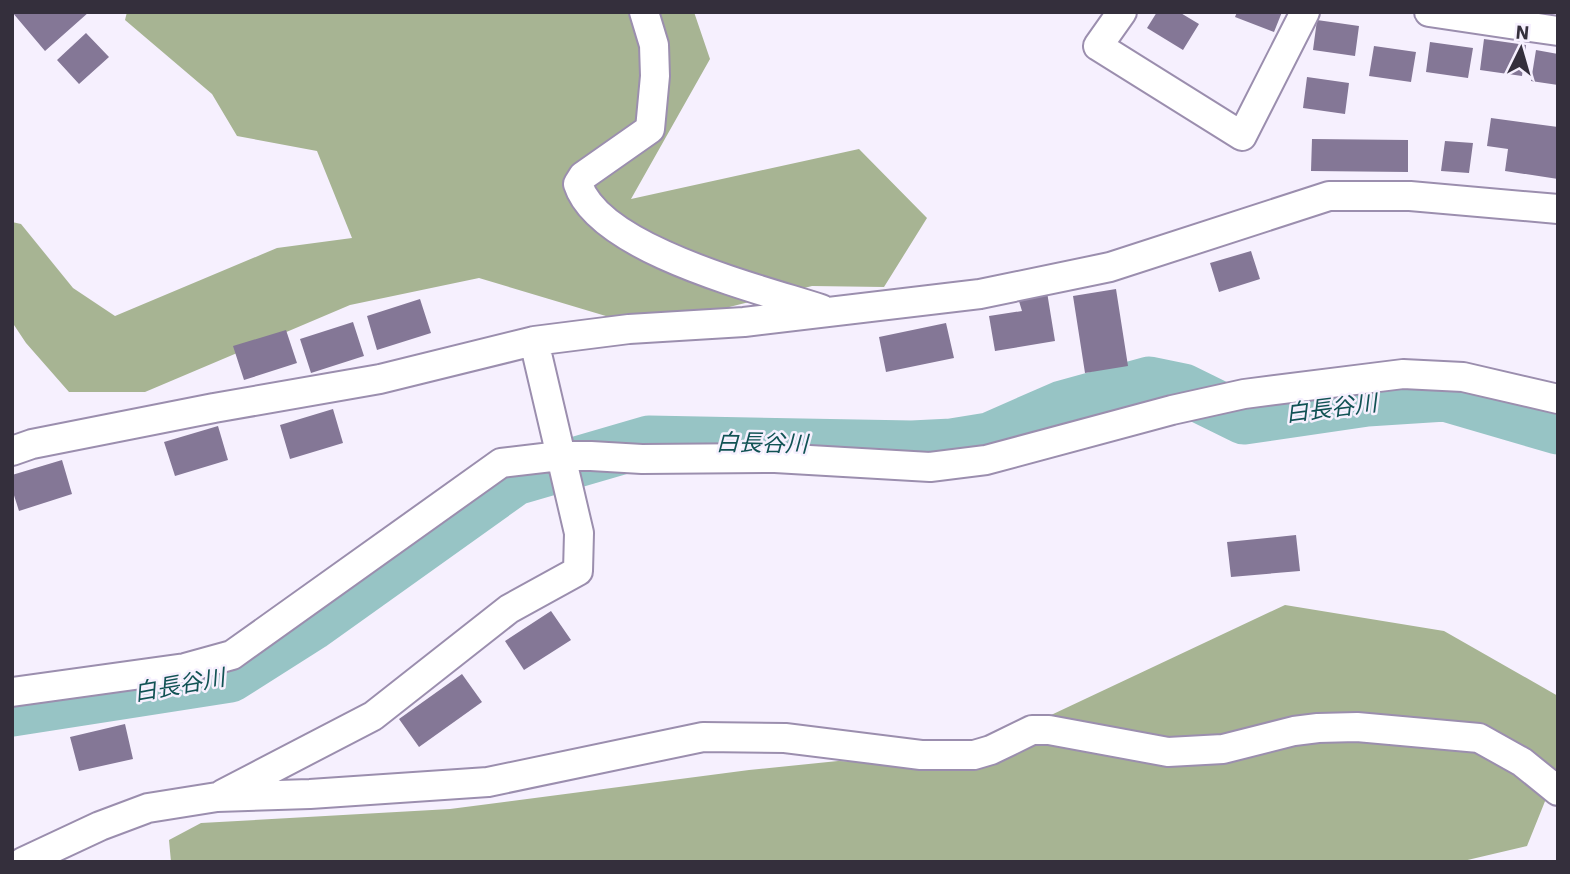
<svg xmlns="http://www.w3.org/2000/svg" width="1570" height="874" font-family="'IBM Plex Sans','Noto Sans JP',sans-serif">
<rect width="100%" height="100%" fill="#f6f0fe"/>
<!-- forest -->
<path fill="#a7b493" d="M127,12H694L710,59L631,199L859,149L927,218L884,287L812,286L646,328L479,278L350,305L145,392H69L26,343L12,322V222L21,224L73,288L115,316L277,248L352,238L317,151L237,136L212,94L125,20Z
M1285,605L1444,631L1558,696V769L1527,846L1459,862H171L169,840L201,823L450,809L749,770L838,761L900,763L934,770Z"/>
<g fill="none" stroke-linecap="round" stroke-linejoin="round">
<!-- river -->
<path stroke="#97c4c5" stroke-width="51" d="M12,711L230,677L312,625L515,480L649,441L912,446L952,444L989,438L1062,406L1149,382L1183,389L1244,419L1367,401L1445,396L1558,429"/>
</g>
<!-- building -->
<path fill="#847796" d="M12,12H89L45,51Z
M1157,12H1179L1199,24L1183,50L1147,28Z
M1237,12H1282L1274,32L1235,17Z
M1317,20L1359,26L1355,56L1313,50Z
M86,33L109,57L79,84L57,60Z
M1484,39L1526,45L1522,76L1480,70Z
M1430,42L1473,48L1468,78L1426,72Z
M1374,46L1416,52L1411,82L1369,76Z
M1536,50L1558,54V85L1531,81Z
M1307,77L1349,83L1345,114L1303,108Z
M1491,118L1558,127V179L1505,171L1508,149L1487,146Z
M1312,139L1408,140V172L1311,171Z
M1445,141L1473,143L1469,173L1441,171Z
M1251,251L1260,279L1219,292L1210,263Z
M1116,289L1128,366L1085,373L1073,296Z
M1047,292L1055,341L995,351L989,316L1022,311L1018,298Z
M420,299L431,333L377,350L367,316Z
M353,322L364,356L311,373L300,339Z
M946,323L954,358L886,372L879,337Z
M286,330L297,363L244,380L233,346Z
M333,409L343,443L290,459L280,425Z
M218,426L228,460L175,476L164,442Z
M62,460L72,494L19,511L12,489V475Z
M1296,535L1300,571L1231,577L1227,542Z
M551,611L571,640L524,670L505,641Z
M462,674L482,702L419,747L399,719Z
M125,724L133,759L79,771L70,737Z"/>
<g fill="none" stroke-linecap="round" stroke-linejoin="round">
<defs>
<path id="street" d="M644,12L654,45L655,76L650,129L583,176L578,184C599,250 760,289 821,309
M1122,12L1098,46L1242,136L1305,12
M1429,12L1558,31
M12,451L32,444L214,408L380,379L534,341L629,329L744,322L980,294L1110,267L1329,196H1410L1558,209
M12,692L185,668L232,655L501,463L560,456H591L642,459L775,458L930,467L986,460L1172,410L1244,394L1403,374L1463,377L1558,399
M223,794L373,716L509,609L578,571L579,533L534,341
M23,862L100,826L148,808L217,797L310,794L488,782L703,737L785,738L921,755H974L991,750L1032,730H1049L1168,752L1223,749L1294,731L1318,728L1357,727L1479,738L1522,762L1558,791"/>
</defs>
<!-- street casing -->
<use href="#street" stroke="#9b8eae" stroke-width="32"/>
<!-- street -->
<use href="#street" stroke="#fff" stroke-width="28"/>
</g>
<g text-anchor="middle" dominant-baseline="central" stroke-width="5" stroke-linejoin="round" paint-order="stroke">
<!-- water labels -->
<g font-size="23" font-style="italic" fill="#115254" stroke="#f6f0fe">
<text transform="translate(1331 407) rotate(-7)">白長谷川</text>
<text transform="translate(762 442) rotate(1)">白長谷川</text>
<text transform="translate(179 684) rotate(-10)">白長谷川</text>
</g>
</g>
<!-- border -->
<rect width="1570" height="874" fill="none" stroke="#342f3c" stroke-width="28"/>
<!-- north arrow -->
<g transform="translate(1521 49) rotate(5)" stroke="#f6f0fe" stroke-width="5" paint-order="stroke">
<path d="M0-5L12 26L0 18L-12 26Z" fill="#342f3c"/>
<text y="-10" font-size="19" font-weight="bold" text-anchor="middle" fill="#342f3c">N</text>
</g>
</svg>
